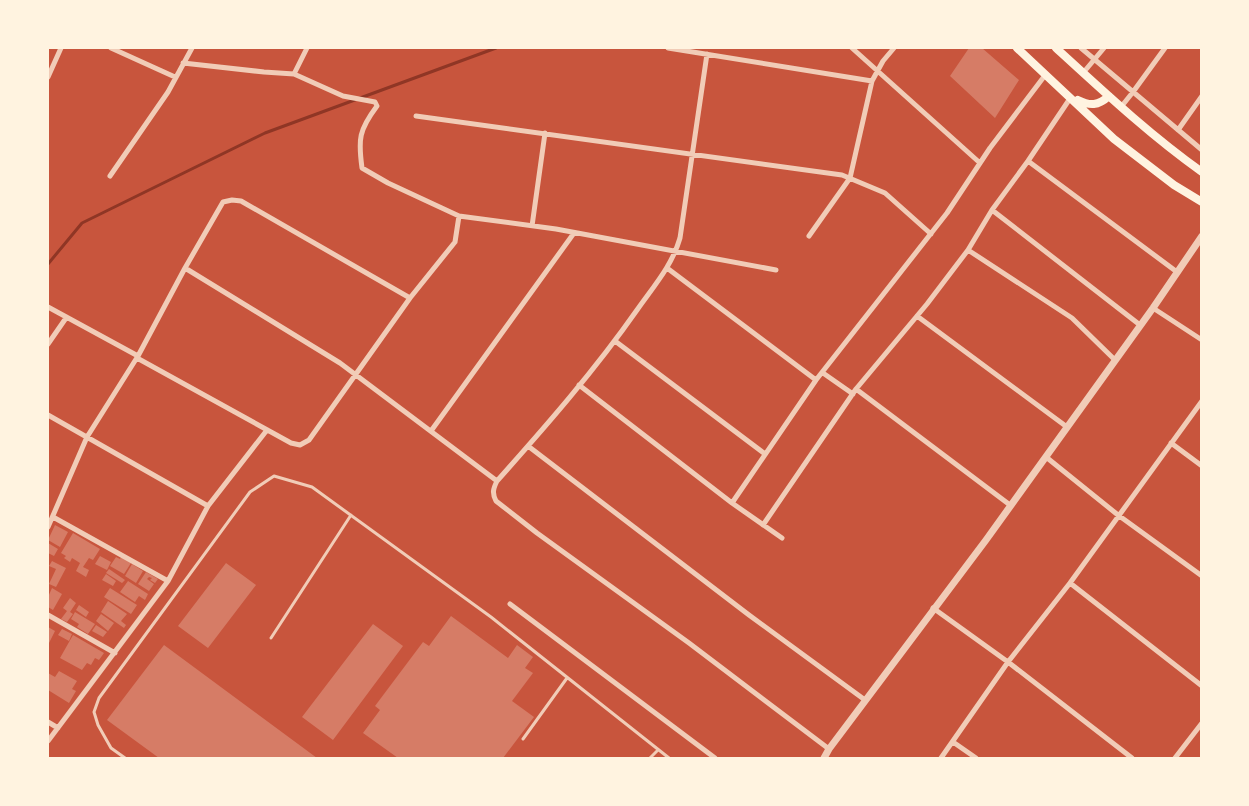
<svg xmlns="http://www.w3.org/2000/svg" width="1249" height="806" font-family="Quicksand,sans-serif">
<rect width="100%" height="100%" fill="#c8553d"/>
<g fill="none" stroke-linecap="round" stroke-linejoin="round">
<!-- stream -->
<path stroke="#8f3625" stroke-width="3" d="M48,264L82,223L265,133L496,48"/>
</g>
<!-- building -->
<path fill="#d67c66" d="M969,48H982L1019,80L995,118L950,76Z
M55,525L68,532L60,547L48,540Z
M73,533L100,549L93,560L89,558L83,567L89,570L86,577L76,571L80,563L72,558L70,562L64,558L66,556L61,553Z
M48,543L58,549L54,556L48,553Z
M100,556L111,562L107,570L95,564Z
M116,557L120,559L121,557L131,563L124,574L110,566Z
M52,561L66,568L56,587L49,584L56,569L49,566Z
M226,563L256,585L208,648L178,626Z
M132,564L143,571L136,583L125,576Z
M109,569L125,580L122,583L106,573Z
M146,572L158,579L155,583L150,580L152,578L149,577L147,579L154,584L149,591L138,584Z
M106,574L116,581L113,586L102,580Z
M128,581L148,594L145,600L139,596L135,602L120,592Z
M52,588L62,594L53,610L48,607V597Z
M110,588L137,605L131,614L104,597Z
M70,598L76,603L70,612L73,614L67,622L61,619L67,611L63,608Z
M108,601L127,614L121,621L126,625L124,628L101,612Z
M79,605L89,612L86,617L76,610Z
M75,612L95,624L88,634L77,627L79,624L71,619Z
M101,614L114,623L108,631L96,621Z
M451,616L508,658L517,645L533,657L525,668L533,673L512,701L534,717L503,758H398L363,733L380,710L375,706L423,642L429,646Z
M373,624L403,646L333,740L302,717Z
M96,625L107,632L103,637L92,631Z
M48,627L55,631L48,645Z
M62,629L72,634L69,641L58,635Z
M73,635L104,653L99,660L95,658L91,665L87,663L82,670L60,658Z
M164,645L317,758H159L107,720Z
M59,671L77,681L72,689L76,691L69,703L48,690V673L55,677Z"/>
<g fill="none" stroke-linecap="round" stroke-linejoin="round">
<!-- service -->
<path stroke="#f1ccb7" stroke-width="3" d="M271,638L351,515
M523,739L567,678
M125,758L111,748L98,725L94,712L99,698L250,492L274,476L312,487L491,617L669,758
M650,758L658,750"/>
<!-- minor -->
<path stroke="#f1ccb7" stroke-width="5" d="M111,48L175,77
M668,48L872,81
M852,48L980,163
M1081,48L1202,150
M707,54L680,238C672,266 653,287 637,310C595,370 546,426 497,481C493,489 492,493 496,501L537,533L689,643L829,749
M183,63L264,72L294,74L343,96L375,102L377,106C359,130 358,139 362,168L388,183L459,216L556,229L776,270
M1083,73L1104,48
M294,74L307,48
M48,77L61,48
M1121,107L1133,92L1165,48
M416,116L842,175L885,193L931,234
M1178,130L1202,96
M1028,161L1177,272
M110,176L168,92L192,48
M992,210L1140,325
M532,226L545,133
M809,236L850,178L872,81L883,61L894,48
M968,250L1072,318L1115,360
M185,268L340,363L497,481
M667,268L816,380
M48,307L138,356L137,358L291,443L300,445L309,440L410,298L455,242L459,216
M1153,308L1202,340
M917,316L1067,427
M615,341L765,454
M48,344L66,318
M823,373L853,394
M579,385L732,503L782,538
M856,389L1010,505
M48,415L208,506
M431,431L574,233
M1171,443L1202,466
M528,446L749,615L865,700
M1046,457L1118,515L1202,576
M732,503L816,380L947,213L990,148L1046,74
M53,517L168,581
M763,525L856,389L927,304L968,250L992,210L1028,161L1071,97
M48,527L87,437L138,356L185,268L223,202L232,200L241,201L410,298
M1070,583L1202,686
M510,604L715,758
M933,608L1008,662L1132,758
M48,615L115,653
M48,722L58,728
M48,741L168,581L208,506L267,430
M953,742L976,758
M941,758L1008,662L1070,583L1202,401
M1175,758L1202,723"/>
<!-- tertiary -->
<path stroke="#f1ccb7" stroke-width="7" d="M824,758L829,749L986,540L1153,308L1202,236"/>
<!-- secondary -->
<path stroke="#fff3e0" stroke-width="8" d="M1017,48L1114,139L1174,185L1202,202
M1056,48C1103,91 1150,135 1202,172
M1078,100C1090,106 1098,106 1109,96"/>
</g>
<!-- border -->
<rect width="1249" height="806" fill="none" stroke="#fff3e0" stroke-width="98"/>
</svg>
